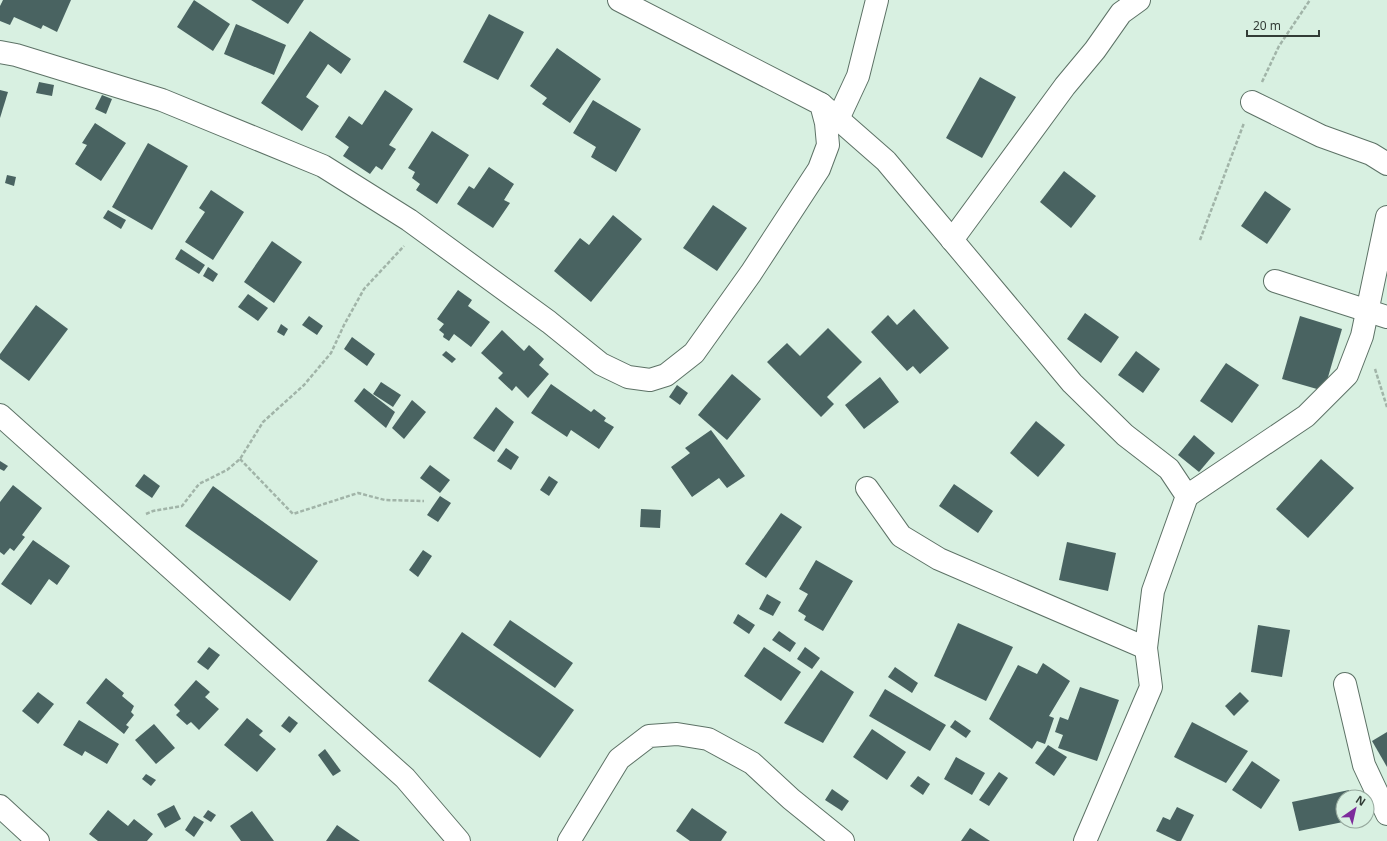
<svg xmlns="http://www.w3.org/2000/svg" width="1387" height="841" font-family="'Noto Sans',sans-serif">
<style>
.building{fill:#496361}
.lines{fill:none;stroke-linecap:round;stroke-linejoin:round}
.minor-casing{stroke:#5d7266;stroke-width:24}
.path{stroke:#a1b4a8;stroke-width:2.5;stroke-dasharray:4 2;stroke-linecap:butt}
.minor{stroke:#fff;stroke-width:22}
</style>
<rect width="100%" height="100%" fill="#d8f0e1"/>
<g class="building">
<path d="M3,0H71L57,32L43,25L41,29L14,17L10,25L0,21V6Z"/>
<path d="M194,0L230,24L213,51L177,27Z"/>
<path d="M251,0H304L288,24Z"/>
<path d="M489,14L524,32L498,80L463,62Z"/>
<path d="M236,24L286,45L274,75L224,54Z"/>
<path d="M310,31L351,59L341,74L328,64L306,97L319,106L302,131L261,103Z"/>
<path d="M557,48L601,79L570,123L542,104L547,98L530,86Z"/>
<path d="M980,77L1016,97L982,158L946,138Z"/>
<path d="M39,82L54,85L52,96L36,93Z"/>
<path d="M0,90L8,92L0,118Z"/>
<path d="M385,90L413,109L389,145L396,149L382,170L376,166L370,174L343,156L349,147L335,137L349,116L362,125Z"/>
<path d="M102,95L112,99L106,114L95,109Z"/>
<path d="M593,100L641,129L616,172L591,157L596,147L573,133Z"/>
<path d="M95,123L126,143L101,181L75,164L87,145L82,143Z"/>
<path d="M432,131L469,155L437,204L416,190L420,184L412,178L415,172L408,168Z"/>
<path d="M148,143L188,166L152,230L112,207Z"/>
<path d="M489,167L514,184L504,200L510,203L493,228L457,204L469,186L474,189Z"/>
<path d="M1064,171L1096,196L1071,228L1040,202Z"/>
<path d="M7,175L16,177L14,186L5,183Z"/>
<path d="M211,190L244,212L213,260L185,242L205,212L199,208Z"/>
<path d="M1265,191L1291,209L1267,244L1241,226Z"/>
<path d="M713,205L747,228L717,271L683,248Z"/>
<path d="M108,210L126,220L121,229L103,218Z"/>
<path d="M613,215L642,239L591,302L554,271L580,238L589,245Z"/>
<path d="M272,241L302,262L274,303L244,282Z"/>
<path d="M181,249L205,265L199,274L175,259Z"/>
<path d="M208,267L218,274L213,282L203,276Z"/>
<path d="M458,290L472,300L468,306L490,322L471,347L454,334L449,341L443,337L444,334L439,330L444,324L437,319Z"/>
<path d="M248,294L268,308L258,321L238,307Z"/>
<path d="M36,305L68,329L29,381L0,359V354Z"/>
<path d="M914,309L949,348L920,374L913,366L907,371L871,332L888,315L897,325Z"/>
<path d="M1085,313L1119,337L1101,363L1067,339Z"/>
<path d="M309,316L323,326L317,335L302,325Z"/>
<path d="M1300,316L1342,329L1324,391L1282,379Z"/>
<path d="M281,324L288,329L284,336L277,332Z"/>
<path d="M828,328L862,362L827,397L834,404L821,417L767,362L787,343L800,356Z"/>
<path d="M502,330L524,351L529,345L544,359L539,365L549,374L528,398L516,386L512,391L498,378L503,373L481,353Z"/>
<path d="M352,337L375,354L367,366L344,349Z"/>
<path d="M446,351L456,359L452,363L442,355Z"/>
<path d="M1136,351L1160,369L1143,393L1118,375Z"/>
<path d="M1226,363L1259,385L1232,423L1200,401Z"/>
<path d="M732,374L761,399L727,440L698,415Z"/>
<path d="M880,377L899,402L864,429L845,405Z"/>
<path d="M381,382L401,395L393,407L373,394Z"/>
<path d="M551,384L591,412L594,409L606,418L604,421L614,427L599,449L571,430L567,437L531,413Z"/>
<path d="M677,385L688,393L680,405L669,397Z"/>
<path d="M364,388L395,412L386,428L354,401Z"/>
<path d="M412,400L426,412L404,439L392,428Z"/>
<path d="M496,407L514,422L494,452L473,438Z"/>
<path d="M1036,421L1065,445L1038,477L1010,453Z"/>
<path d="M711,430L745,476L727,488L719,478L692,497L671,467L690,453L685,448Z"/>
<path d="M1194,435L1215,453L1199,472L1178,455Z"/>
<path d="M506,448L519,457L511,470L497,461Z"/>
<path d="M1321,459L1354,488L1308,538L1276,509Z"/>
<path d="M0,461L8,466L4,471L0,469Z"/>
<path d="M430,465L450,480L440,493L420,478Z"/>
<path d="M144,474L160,486L152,498L135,486Z"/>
<path d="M549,476L558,482L549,496L540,490Z"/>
<path d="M954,484L993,511L978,533L939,506Z"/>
<path d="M13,485L42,508L22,535L25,537L14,551L10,548L4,555L0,552V502Z"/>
<path d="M213,486L318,561L290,601L185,526Z"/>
<path d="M440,496L451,503L438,522L427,515Z"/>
<path d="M641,509L661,510L660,528L640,527Z"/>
<path d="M781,513L802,527L766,578L745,564Z"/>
<path d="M33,540L70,566L57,585L49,579L31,605L1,584Z"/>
<path d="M1067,542L1116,553L1108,591L1059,580Z"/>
<path d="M423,550L432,556L418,577L409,570Z"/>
<path d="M816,560L853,581L823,631L804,620L806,616L798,611L808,594L799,589Z"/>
<path d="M767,594L781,602L773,616L759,609Z"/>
<path d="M738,614L755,625L749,634L733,623Z"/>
<path d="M510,620L573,663L555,688L493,645Z"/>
<path d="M958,623L1013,647L986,701L934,676Z"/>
<path d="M1258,625L1290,630L1282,677L1251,672Z"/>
<path d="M779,631L796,643L790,652L772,640Z"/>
<path d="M462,632L574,710L540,758L428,681Z"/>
<path d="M209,647L220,655L208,670L197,662Z"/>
<path d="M764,647L801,672L781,701L744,676Z"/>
<path d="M805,647L820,658L812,669L797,659Z"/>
<path d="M1043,663L1070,681L1049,716L1054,718L1045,744L1037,741L1032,749L989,719L1018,665L1037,674Z"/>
<path d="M895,667L918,683L912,693L888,677Z"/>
<path d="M821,670L854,692L823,743L784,723Z"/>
<path d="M106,678L124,693L122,696L134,706L131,712L134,715L126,725L129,727L124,734L86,703Z"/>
<path d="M196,680L210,692L205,697L219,709L199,730L191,722L187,725L176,715L180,711L174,705Z"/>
<path d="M1080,687L1119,700L1097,761L1058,748L1063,735L1055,732L1060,717L1068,720Z"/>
<path d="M885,689L946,725L930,751L869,716Z"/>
<path d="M38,692L54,704L38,724L22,711Z"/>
<path d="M1240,692L1249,701L1234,716L1225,706Z"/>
<path d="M289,716L298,723L290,733L281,726Z"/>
<path d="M247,718L263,731L259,735L276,749L257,772L224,745Z"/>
<path d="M79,720L119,744L107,764L85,751L82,756L63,745Z"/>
<path d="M955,720L971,731L966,738L950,727Z"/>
<path d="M1192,722L1248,751L1226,783L1174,757Z"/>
<path d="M154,724L175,748L156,764L135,740Z"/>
<path d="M872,729L906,752L887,780L853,757Z"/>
<path d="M1387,732V767L1372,741Z"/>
<path d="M1048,745L1067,757L1054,776L1035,763Z"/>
<path d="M325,749L341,771L333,776L318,755Z"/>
<path d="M956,757L985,773L972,795L944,779Z"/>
<path d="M1252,761L1280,780L1261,809L1232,790Z"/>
<path d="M999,772L1008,778L989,806L979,800Z"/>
<path d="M146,774L156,780L151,786L142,779Z"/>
<path d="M918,776L930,784L923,795L910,786Z"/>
<path d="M832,789L849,801L842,811L825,800Z"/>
<path d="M1349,790L1350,797H1343V822L1299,831L1292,802Z"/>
<path d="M174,805L181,819L165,828L157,814Z"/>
<path d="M1177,807L1194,815L1181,841H1177L1156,831L1163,817L1170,820Z"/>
<path d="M692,808L727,832L721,841H690L676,831Z"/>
<path d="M108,810L128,826L134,819L153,834L147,841H98L89,834Z"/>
<path d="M208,810L216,815L211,822L203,817Z"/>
<path d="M252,811L274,841H241L230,826Z"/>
<path d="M194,816L204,822L194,837L185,830Z"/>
<path d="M337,825L360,841H326Z"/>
<path d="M970,828L990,841H961Z"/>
</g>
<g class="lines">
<defs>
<g id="minor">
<path d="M0,52L16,55L162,100L323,166L409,220L549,322L601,364L628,377L650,380L666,375L694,353L751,273L819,169L828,145L826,123L821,104L619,0"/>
<path d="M1252,102L1321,136L1371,154L1387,164"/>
<path d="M821,104L886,161L1072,383L1125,435L1169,469L1187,496L1153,591L1146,648L1151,687L1085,841"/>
<path d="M838,119L858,76L877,0"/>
<path d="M952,240L1065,86L1095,50L1121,13L1139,0"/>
<path d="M1275,281L1387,317"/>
<path d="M0,415L405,778L459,841"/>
<path d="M867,488L901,536L939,559L1146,648"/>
<path d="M1187,496L1306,416L1347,375L1362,336L1387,217"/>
<path d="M1345,684L1364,765L1387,814"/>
<path d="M0,806L38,841"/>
<path d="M569,841L619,759L649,736L677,734L708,739L752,763L791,799L843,841"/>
</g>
</defs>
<use href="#minor" class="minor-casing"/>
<g class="path">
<path d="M1262,82L1279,46L1310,0"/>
<path d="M1200,240L1244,123"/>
<path d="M1375,369L1387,407"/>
<path d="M240,459L293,514L358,493L385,500L424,501"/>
<path d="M146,514L153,511L182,506L199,484L227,470L240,459L263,422L304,385L331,353L344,325L364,289L404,246"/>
</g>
<use href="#minor" class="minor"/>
</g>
<g transform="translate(1355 809) rotate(34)"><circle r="19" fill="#d8f0e1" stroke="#96a89d"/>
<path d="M0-3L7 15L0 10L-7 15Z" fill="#7d2b9b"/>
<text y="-6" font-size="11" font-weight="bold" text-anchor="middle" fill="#323c36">N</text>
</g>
<path d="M1247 30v6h72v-6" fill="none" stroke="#323c36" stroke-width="2"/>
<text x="1253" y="30" font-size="12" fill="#323c36" stroke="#d8f0e1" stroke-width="3" paint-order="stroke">20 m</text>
</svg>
